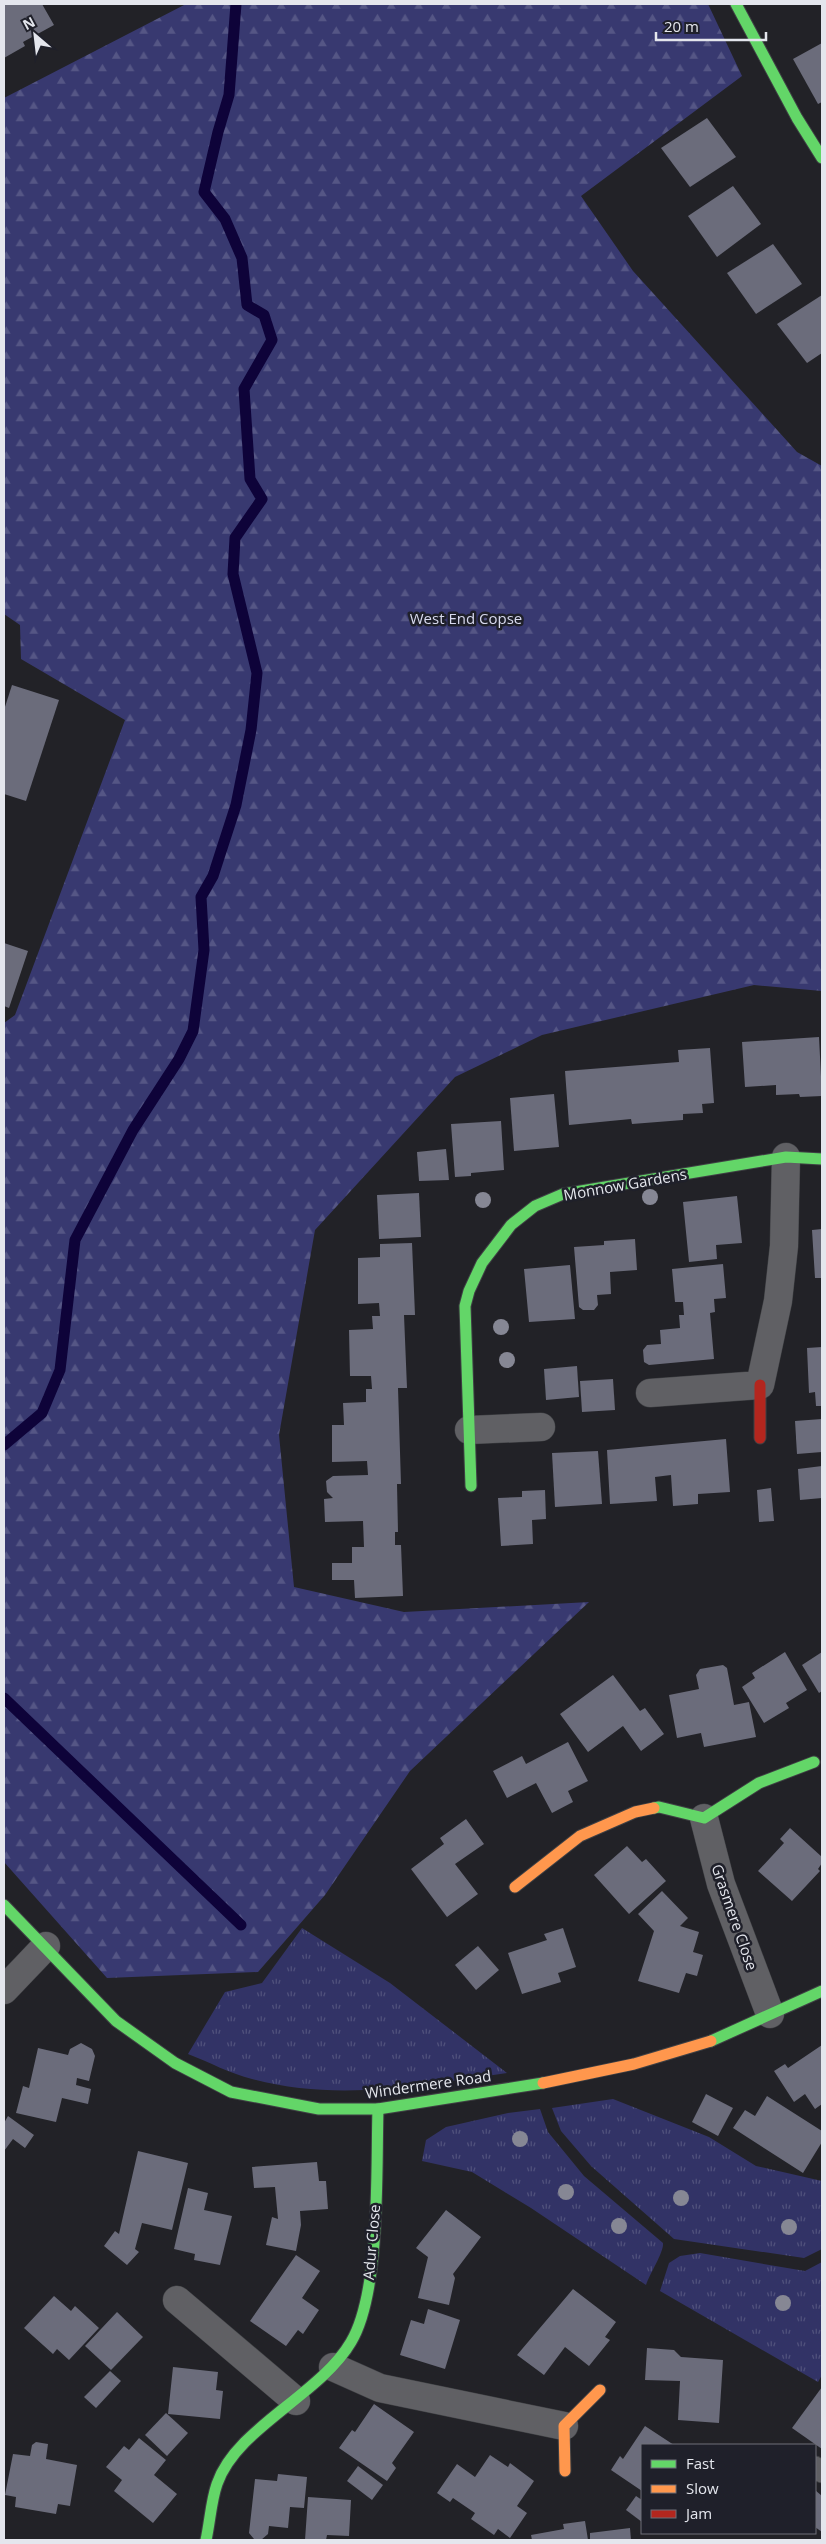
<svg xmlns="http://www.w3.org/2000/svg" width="826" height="2544" font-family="'Open Sans',sans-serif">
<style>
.grass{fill:url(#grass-tufts)}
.forest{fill:url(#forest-firs)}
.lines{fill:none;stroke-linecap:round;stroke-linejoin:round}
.stream{stroke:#0e0339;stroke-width:11}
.building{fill:#6b6c7b}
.lane-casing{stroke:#3f4044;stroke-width:23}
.street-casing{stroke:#3f4044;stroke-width:29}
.fast-casing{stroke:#3f4044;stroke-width:13}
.slow-casing{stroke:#3f4044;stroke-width:13}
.jam-casing{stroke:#3f4044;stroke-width:13}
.lane{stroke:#606064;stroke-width:21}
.street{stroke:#606064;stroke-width:28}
.fast{stroke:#63d668;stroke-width:11}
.slow{stroke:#ff974d;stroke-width:11}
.jam{stroke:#b3261e;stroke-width:11}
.tree{fill:#868794}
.labels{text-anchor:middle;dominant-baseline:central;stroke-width:5;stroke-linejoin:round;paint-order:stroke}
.park-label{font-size:15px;fill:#d8daee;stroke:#1f202a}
.street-label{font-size:15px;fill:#e4e6ed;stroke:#1f202a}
</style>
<defs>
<pattern id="grass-tufts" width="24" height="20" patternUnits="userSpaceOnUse" patternTransform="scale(1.25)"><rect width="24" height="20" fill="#323366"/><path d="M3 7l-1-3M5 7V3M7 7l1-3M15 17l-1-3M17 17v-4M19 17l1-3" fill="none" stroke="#50517c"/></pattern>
<pattern id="forest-firs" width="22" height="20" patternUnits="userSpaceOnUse" patternTransform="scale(1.25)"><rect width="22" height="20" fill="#383970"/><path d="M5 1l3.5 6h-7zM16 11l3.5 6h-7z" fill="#555685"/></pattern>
</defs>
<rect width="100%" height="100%" fill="#222227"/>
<g class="grass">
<path d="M302,1928L390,1983L507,2073C422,2085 338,2102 252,2079C231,2074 209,2062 188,2054L225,1992L262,1983Z"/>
<path d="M613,2099L709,2137L756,2166L822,2181V2249L804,2258L674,2239L591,2166L561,2131L552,2108Z"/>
<path d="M540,2109L548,2132L584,2176L663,2243C664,2252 650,2273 646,2285L531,2208L472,2172L422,2161L426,2140L446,2127L508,2113Z"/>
<path d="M700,2253L805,2271L822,2262V2375L818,2382L660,2291L669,2263L680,2256Z"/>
</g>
<path class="forest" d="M186,4H708L742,76L581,196L633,271L797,452L822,466V991L754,985L542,1035L455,1077L315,1230L279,1435L294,1587L404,1612L589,1602L410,1771L325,1895L258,1972L107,1978L4,1862V1023L15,1015L125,720L21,659L20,625L4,614V98Z"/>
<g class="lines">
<g class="stream">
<path d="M4,1445L42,1413L60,1370L75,1240L133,1130L179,1059L193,1031L204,950L201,897L213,876L236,805L251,730L257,673L233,574L235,538L262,499L250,479L244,389L272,340L264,315L247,305L242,258L225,219L204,192L218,132L229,95L236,4"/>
<path d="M4,1698L241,1925"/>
</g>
</g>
<g class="building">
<path d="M4,4H42L54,25L23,42L25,46L4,58Z"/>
<path d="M822,43V102L818,104L793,59Z"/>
<path d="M707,118L736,157L690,187L661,148Z"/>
<path d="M733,186L761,224L717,257L688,216Z"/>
<path d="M773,244L802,284L756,314L727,273Z"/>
<path d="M822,295V353L807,363L777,324Z"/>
<path d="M12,685L59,700L26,801L4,794V710Z"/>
<path d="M4,943L28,951L9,1008L4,1006Z"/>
<path d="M819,1037L822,1096L800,1097L799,1094L776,1095V1085L745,1087L742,1042Z"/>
<path d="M710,1048L714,1103L702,1104L703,1113L683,1114V1120L632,1124L631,1119L569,1125L565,1071L679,1062L678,1050Z"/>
<path d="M554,1094L559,1147L514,1151L510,1098Z"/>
<path d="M501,1121L504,1170L471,1173V1176L455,1177L451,1124Z"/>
<path d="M446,1149L449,1180L419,1181L417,1152Z"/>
<path d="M419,1193L421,1237L379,1239L377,1195Z"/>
<path d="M737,1196L742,1243L716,1245L717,1259L689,1262L683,1202Z"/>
<path d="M822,1229V1278H815L812,1230Z"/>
<path d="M635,1239L637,1270L610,1272L611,1294L597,1295L598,1305L594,1310H583L579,1307L574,1247L604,1245V1241Z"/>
<path d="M412,1243L415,1315H404L407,1388H398L401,1484H397L398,1532H395V1545H401L403,1596L355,1598L354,1580H332V1563H352V1547H364L363,1521L325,1522L324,1499L333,1498L327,1492L326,1481L333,1476L368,1475L367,1461L332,1462V1425H344L343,1403L366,1402V1389H372L371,1376H350L349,1330L373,1329L372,1316H380L379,1303L358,1304V1258L380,1257V1244Z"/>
<path d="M723,1264L726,1298L714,1299L715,1312L710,1313L714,1359L649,1365L644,1362L643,1350L647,1345L661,1344L660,1330L680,1328L679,1315H684L683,1302H675L672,1269Z"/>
<path d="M570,1265L575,1319L529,1322L524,1269Z"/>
<path d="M822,1347V1406H816L815,1392L809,1393L807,1348Z"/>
<path d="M577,1366L579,1397L546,1400L544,1369Z"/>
<path d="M613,1379L615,1410L582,1412L580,1381Z"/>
<path d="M822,1419V1452L797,1454L795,1421Z"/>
<path d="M726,1439L730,1492L698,1494V1504L673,1506L671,1475L655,1477L657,1501L610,1504L607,1450Z"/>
<path d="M598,1451L602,1504L555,1507L552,1453Z"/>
<path d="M822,1466V1498L800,1500L798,1469Z"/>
<path d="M771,1488L774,1521L759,1522L757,1490Z"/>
<path d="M545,1490L546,1519L532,1520L533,1544L501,1546L498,1498L522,1497V1491Z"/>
<path d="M785,1652L807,1690L786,1703L789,1708L764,1723L742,1687L755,1678L752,1673Z"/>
<path d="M822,1652V1691L819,1693L802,1665Z"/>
<path d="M723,1665L727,1668L734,1705L749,1702L756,1737L704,1747L701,1733L677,1738L669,1695L699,1689L696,1675L700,1669Z"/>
<path d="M613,1675L640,1711L645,1708L664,1734L641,1751L623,1726L588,1752L560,1714Z"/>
<path d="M568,1742L588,1781L568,1791L573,1802L552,1813L536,1783L507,1798L493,1771L522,1756L526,1764Z"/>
<path d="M466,1819L484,1844L455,1864L478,1894L447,1917L411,1869L444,1844L440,1838Z"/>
<path d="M790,1828L822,1857V1863L818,1869L820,1871L792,1901L758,1871L784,1843L780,1839Z"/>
<path d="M627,1846L642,1862L646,1859L666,1881L629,1914L594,1875Z"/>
<path d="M662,1891L688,1918L680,1926L699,1932L693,1952L703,1955L697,1976L686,1973L679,1993L638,1981L654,1931L638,1914Z"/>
<path d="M563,1928L576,1967L558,1973L561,1982L522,1994L508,1953L547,1940L544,1934Z"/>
<path d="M478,1946L499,1970L476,1990L455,1965Z"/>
<path d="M81,2043L92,2049L95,2056L89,2081L77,2078L76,2085L91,2089L88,2104L62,2098L56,2122L16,2113L23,2086L29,2088L38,2048L68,2055L70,2049Z"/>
<path d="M822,2045V2104L815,2109L805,2094L794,2102L774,2071L785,2064L788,2068Z"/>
<path d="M706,2094L733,2108L718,2136L692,2122Z"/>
<path d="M767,2096L822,2131V2142L803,2173L733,2128L745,2110L755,2116Z"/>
<path d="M8,2116L34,2135L25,2148L13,2139L4,2151V2123Z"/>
<path d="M138,2151L188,2163L172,2230L142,2223L135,2249L139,2252L127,2265L104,2246L115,2231L119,2234Z"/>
<path d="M317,2162L319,2181H326L328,2209L300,2211L301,2225L296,2251L266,2245L272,2217L278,2219L275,2187L254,2188L252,2167Z"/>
<path d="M188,2188L208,2193L204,2210L232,2216L220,2265L194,2260L195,2254L174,2249Z"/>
<path d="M446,2210L481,2237L453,2274L455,2278L449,2305L418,2298L428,2257L416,2248Z"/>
<path d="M296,2255L320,2271L302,2298L319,2310L303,2334L298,2330L286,2346L250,2321Z"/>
<path d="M573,2289L616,2322L605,2337L610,2340L589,2366L565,2347L544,2375L517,2355Z"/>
<path d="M54,2296L71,2311L75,2306L99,2328L69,2360L57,2349L53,2354L24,2328Z"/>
<path d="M428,2309L460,2320L445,2369L400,2355L411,2320L424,2324Z"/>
<path d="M117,2312L143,2337L111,2370L85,2346Z"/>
<path d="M647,2348L674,2350L681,2357L723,2360L719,2423L678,2420L680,2381L645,2380Z"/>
<path d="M173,2367L218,2372L216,2390L223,2391L220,2419L168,2414Z"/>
<path d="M110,2371L121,2381L96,2408L84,2397Z"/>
<path d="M822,2387V2449L792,2428Z"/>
<path d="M374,2404L414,2432L392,2463L396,2468L387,2481L339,2448L352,2430L355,2432Z"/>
<path d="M166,2413L188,2433L167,2456L145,2435Z"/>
<path d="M645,2426L674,2445H642V2491L611,2470L620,2456L623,2459Z"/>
<path d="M139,2438L166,2460L154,2475L177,2494L153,2523L114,2491L122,2480L106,2467L124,2446L129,2450Z"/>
<path d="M36,2442L48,2444L46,2459L77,2465L70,2506L58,2504L56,2514L15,2507L16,2497L5,2495L13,2454L30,2456L32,2445Z"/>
<path d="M490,2455L508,2467L510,2463L534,2481L517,2506L527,2513L510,2538L498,2529L494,2535L471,2519L475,2513L453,2498L450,2502L437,2493L457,2464L475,2477Z"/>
<path d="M358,2466L383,2485L372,2500L347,2481Z"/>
<path d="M278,2474L307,2477L304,2508L290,2507L288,2528L269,2526L268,2534L261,2540L254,2539L249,2533L255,2479L277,2481Z"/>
<path d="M815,2490L822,2496V2532L815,2527Z"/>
<path d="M636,2496L642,2500V2522L626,2510Z"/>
<path d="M308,2497L351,2500L349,2536L327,2535L326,2540H305Z"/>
<path d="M585,2521L588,2540H532L531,2535L564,2529L563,2524Z"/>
<path d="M630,2528L631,2540H590V2533Z"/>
</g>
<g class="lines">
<defs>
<path id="lane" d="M815,2467L822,2472"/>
<g id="street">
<path d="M650,1393L760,1385L778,1301L784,1246L786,1157"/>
<path d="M469,1430L541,1427"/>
<path d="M704,1818L721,1884L770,2014"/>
<path d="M4,1990L46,1946"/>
<path d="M177,2300L296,2401"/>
<path d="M333,2367L380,2388L564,2426"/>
</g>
<g id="fast">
<path d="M736,4L797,118L822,158"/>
<path d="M471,1486L465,1306L469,1291L482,1263L511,1225L535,1206L563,1194L786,1157L822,1159"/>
<path d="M654,1808L659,1807L704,1818L759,1783L814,1762"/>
<path d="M4,1905L116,2021L175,2063L231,2092L319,2109H378L543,2083"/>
<path d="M711,2041L822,1991"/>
<path d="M206,2540C210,2522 211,2501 217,2484C236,2428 320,2395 351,2342C381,2292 376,2169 378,2109"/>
</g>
<g id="slow">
<path d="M515,1887L580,1836L635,1812L654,1808"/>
<path d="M543,2083L634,2064L711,2041"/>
<path d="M565,2471L564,2426L600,2390"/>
</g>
<path id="jam" d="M760,1385V1438"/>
</defs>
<use href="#lane" class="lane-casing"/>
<use href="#street" class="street-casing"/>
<use href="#fast" class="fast-casing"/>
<use href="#slow" class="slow-casing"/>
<use href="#jam" class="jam-casing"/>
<use href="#lane" class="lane"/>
<use href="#street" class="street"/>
<use href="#fast" class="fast"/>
<use href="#slow" class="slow"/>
<use href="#jam" class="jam"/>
</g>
<g class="tree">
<circle cx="650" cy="1197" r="8"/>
<circle cx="483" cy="1200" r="8"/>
<circle cx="501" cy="1327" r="8"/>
<circle cx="507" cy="1360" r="8"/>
<circle cx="520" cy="2139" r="8"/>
<circle cx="566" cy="2192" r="8"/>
<circle cx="681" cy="2198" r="8"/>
<circle cx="619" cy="2226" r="8"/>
<circle cx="789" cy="2227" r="8"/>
<circle cx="783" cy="2303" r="8"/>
</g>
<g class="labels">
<g class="park-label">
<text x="466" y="618">West End Copse</text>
</g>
<g class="street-label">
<text transform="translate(625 1184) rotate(-10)">Monnow Gardens</text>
<text transform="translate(735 1917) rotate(71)">Grasmere Close</text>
<text transform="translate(428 2084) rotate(-8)">Windermere Road</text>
<text transform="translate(371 2242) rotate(-85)">Adur Close</text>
</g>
</g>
<rect width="826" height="2544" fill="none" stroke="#e4e6ed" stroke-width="10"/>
<rect x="641" y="2444" width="175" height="90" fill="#1f202a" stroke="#6e6f78"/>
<rect x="651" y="2460" width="25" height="8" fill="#63d668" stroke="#6e6f78"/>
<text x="686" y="2469" font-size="15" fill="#e4e6ed">Fast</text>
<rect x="651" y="2485" width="25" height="8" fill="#ff974d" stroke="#6e6f78"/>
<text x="686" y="2494" font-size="15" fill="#e4e6ed">Slow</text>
<rect x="651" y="2510" width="25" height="8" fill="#b3261e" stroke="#6e6f78"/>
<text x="686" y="2519" font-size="15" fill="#e4e6ed">Jam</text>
<g transform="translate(35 35) rotate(332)" stroke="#1f202a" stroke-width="4" paint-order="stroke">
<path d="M0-4L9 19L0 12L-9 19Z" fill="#e4e6ed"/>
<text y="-8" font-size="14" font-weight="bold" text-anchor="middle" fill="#e4e6ed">N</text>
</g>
<path d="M656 32v8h110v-8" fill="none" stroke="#e4e6ed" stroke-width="2.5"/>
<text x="664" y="32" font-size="15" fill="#e4e6ed" stroke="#1f202a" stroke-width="4" paint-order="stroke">20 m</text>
</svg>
